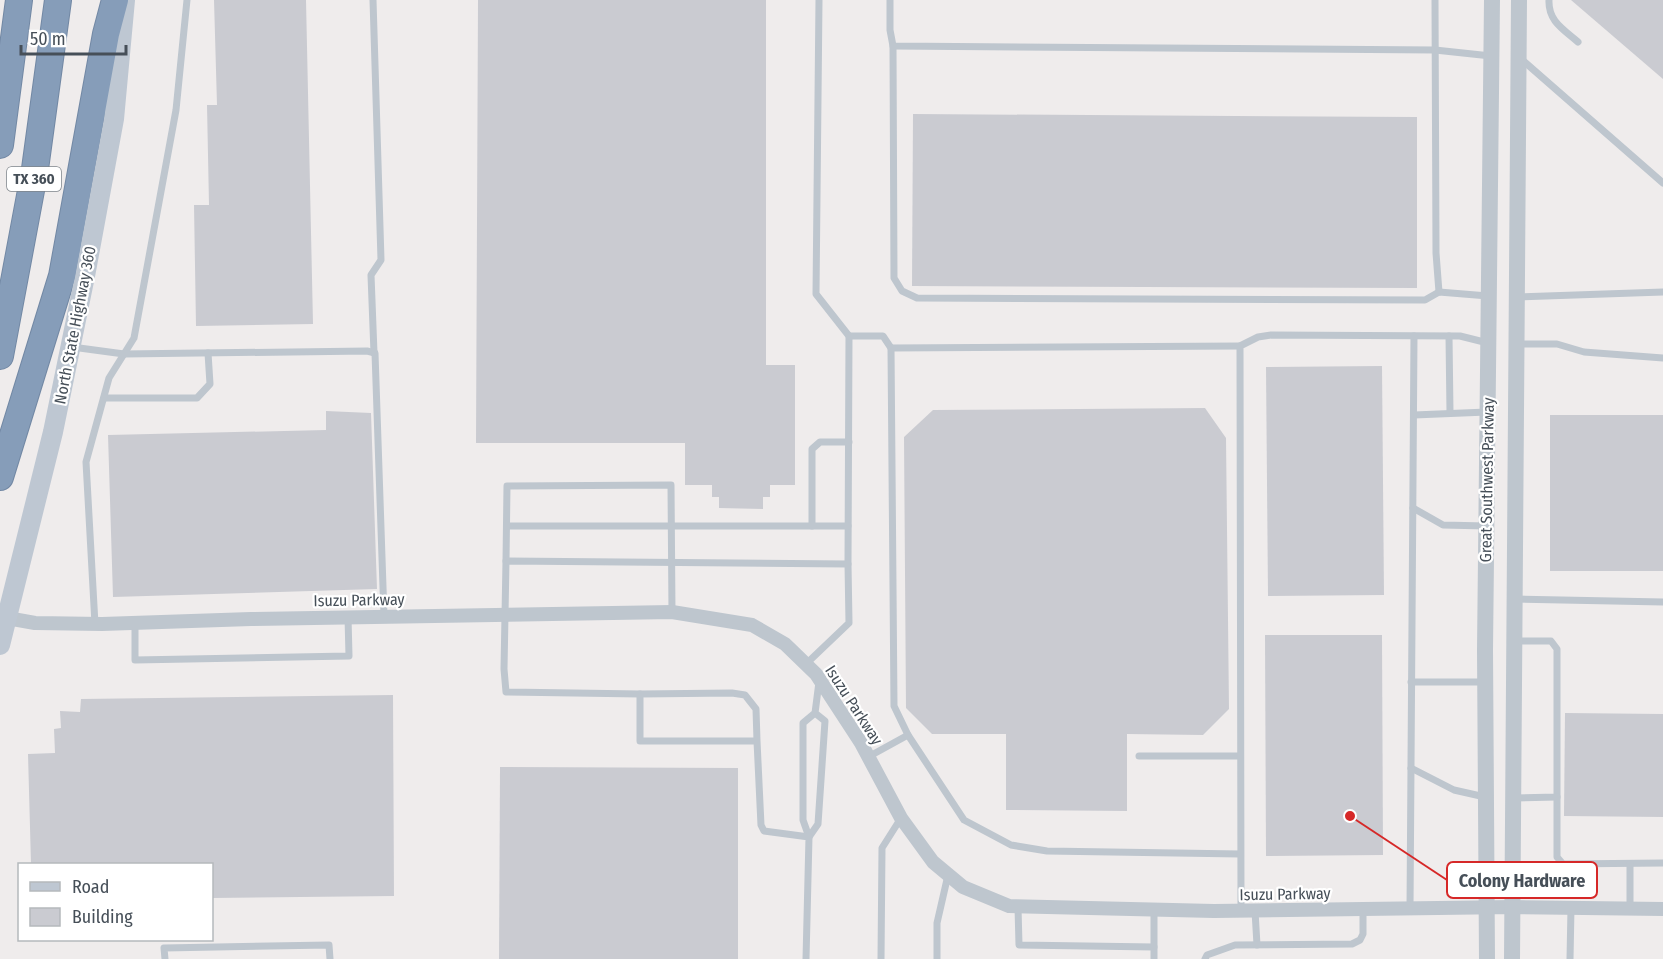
<svg xmlns="http://www.w3.org/2000/svg" width="1663" height="959" font-family="'Fira Sans Condensed',sans-serif">
<style>
.building{fill:#cacbd1}
.lines{fill:none;stroke-linecap:round;stroke-linejoin:round}
.motorway-casing{stroke:#7288a4;stroke-width:28}
.service{stroke:#bec6ce;stroke-width:7}
.minor{stroke:#bec6ce;stroke-width:14}
.tertiary{stroke:#bec6ce;stroke-width:16}
.secondary{stroke:#bec7d2;stroke-width:20}
.motorway{stroke:#869db9;stroke-width:26}
.labels{text-anchor:middle;dominant-baseline:central;stroke-width:4.5;stroke-linejoin:round;paint-order:stroke}
.shield{fill:#fff;stroke:#7e848a;stroke-width:1.5}
.shield-label{font-size:15px;font-weight:bold;fill:#464f58}
.street-label{font-size:16px;fill:#464f58;stroke:#fff}
.leader{fill:none;stroke:#d62828;stroke-width:2}
.callout-dot{fill:#d62828;stroke:#fff;stroke-width:2}
.callout{fill:#fff;stroke:#d62828;stroke-width:2}
.callout-label{font-size:18px;text-anchor:middle;font-weight:bold;fill:#464f58}
</style>
<rect width="100%" height="100%" fill="#efecec"/>
<g class="building">
<path d="M214,0H306L313,324L196,326L194,205H209L207,105H217Z"/>
<path d="M478,0H766V365H795V485H770V497H763V509L719,508V497H712V485H685V443H476Z"/>
<path d="M1571,0H1663V79Z"/>
<path d="M913,114L1417,117V288L912,286Z"/>
<path d="M1382,366L1384,595L1268,596L1266,367Z"/>
<path d="M1205,408L1226,438L1229,709L1203,735L1127,734V811L1006,810V734H932L906,708L904,437L933,410Z"/>
<path d="M326,411L371,413L377,589L113,597L108,435L326,430Z"/>
<rect x="1550" y="415" width="113" height="156"/>
<path d="M1265,635H1382L1383,855L1266,856Z"/>
<path d="M393,695L394,896L212,898V864H31L28,754L55,753L54,729L61,728L60,711L80,712L81,699Z"/>
<path d="M1565,713L1663,714V817L1564,816Z"/>
<path d="M500,767L738,768V959H499Z"/>
</g>
<g class="lines">
<defs>
<g id="motorway">
<path d="M0,145L19,0"/>
<path d="M0,356L35,169L58,0"/>
<path d="M0,477L62,276L106,34L115,0"/>
</g>
</defs>
<use href="#motorway" class="motorway-casing"/>
<g class="service">
<path d="M373,0L381,260L371,275L374,353"/>
<path d="M819,0L816,294L849,336L848,564"/>
<path d="M890,0V30L893,46L1435,50L1491,56"/>
<path d="M1435,0L1436,253L1439,292"/>
<path d="M1549,0C1548,21 1563,29 1578,42"/>
<path d="M893,46L894,278L902,291L917,298L1425,300L1439,292L1488,296"/>
<path d="M1520,58L1663,183"/>
<path d="M1519,297L1663,292"/>
<path d="M849,336H883L891,348"/>
<path d="M1449,336L1450,413"/>
<path d="M1518,344H1557L1584,352L1663,358"/>
<path d="M72,347L124,354L367,351L375,353L384,616"/>
<path d="M104,398H197L210,384L208,353"/>
<path d="M1414,415L1487,412"/>
<path d="M1413,508L1443,525L1486,526"/>
<path d="M507,526H848"/>
<path d="M812,526V449L820,442H849"/>
<path d="M506,561L507,486L671,485L672,612"/>
<path d="M1516,599L1663,602"/>
<path d="M135,623V660L349,656L348,617"/>
<path d="M95,624L86,462L109,378L134,338L176,110L187,0"/>
<path d="M1513,641H1551L1557,649V797L1515,798"/>
<path d="M1411,682H1486"/>
<path d="M640,694L506,692L504,669L506,561L848,564L849,623L806,664"/>
<path d="M815,713L825,721L818,824L809,837L803,820V723L815,713L819,682"/>
<path d="M908,735L894,706L891,348L1240,346"/>
<path d="M757,741L756,709L745,695L732,693L640,694V741H757L761,825L764,831L809,837L806,959"/>
<path d="M1139,756H1240"/>
<path d="M868,757L908,735L964,820L1011,845L1047,851L1240,854"/>
<path d="M1411,768L1454,790L1485,797"/>
<path d="M1557,797V857L1563,864L1663,863"/>
<path d="M1018,907L1019,945L1154,947"/>
<path d="M1410,909L1414,336"/>
<path d="M1630,909V864"/>
<path d="M1154,911V959"/>
<path d="M1241,911L1240,346L1258,337L1271,335L1460,336L1488,343"/>
<path d="M1255,911L1257,945"/>
<path d="M165,959L164,948L329,945L330,959"/>
<path d="M881,959L882,848L901,818"/>
<path d="M937,959V923L948,875"/>
<path d="M1205,959L1207,955L1235,945L1352,944L1360,940L1363,934V909"/>
<path d="M1570,959L1571,908"/>
</g>
<path class="minor" d="M7,618L35,623L102,624L251,619L672,612L752,625L785,644L816,674L861,743L901,818L933,862L963,887L1009,906L1214,911L1512,907L1663,909"/>
<g class="tertiary">
<path d="M1487,959L1485,650L1492,0"/>
<path d="M1512,959L1519,0"/>
</g>
<path class="secondary" d="M0,645L53,432L85,276L114,119L125,0"/>
<use href="#motorway" class="motorway"/>
</g>
<g class="labels">
<rect class="shield" x="7" y="167" width="54" height="24" rx="4.5"/>
<g class="shield-label">
<text x="34" y="179">TX 360</text>
</g>
<g class="street-label">
<text transform="translate(75 325) rotate(-79)">North State Highway 360</text>
<text transform="translate(1487 480) rotate(-89)">Great Southwest Parkway</text>
<text transform="translate(359 600) rotate(-1)">Isuzu Parkway</text>
<text transform="translate(854 705) rotate(57)">Isuzu Parkway</text>
<text transform="translate(1285 894) rotate(-1)">Isuzu Parkway</text>
</g>
</g>
<path class="leader" d="M1350 816L1447 880"/>
<circle class="callout-dot" cx="1350" cy="816" r="6"/>
<rect class="callout" x="1447" y="862" width="150" height="36" rx="6"/>
<g class="callout-label">
<text x="1522" y="887">Colony Hardware</text>
</g>
<rect x="18" y="863" width="195" height="78" fill="#ffffff" stroke="#b5b9bc" stroke-width="1.5"/>
<rect x="30" y="882" width="30" height="9" fill="#bec7d2" stroke="#b5b9bc" stroke-width="1.5"/>
<text x="72" y="893" font-size="18" fill="#464f58">Road</text>
<rect x="30" y="908" width="30" height="18" fill="#cacbd1" stroke="#b5b9bc" stroke-width="1.5"/>
<text x="72" y="923" font-size="18" fill="#464f58">Building</text>
<path d="M21 45v9h105v-9" fill="none" stroke="#464f58" stroke-width="3"/>
<text x="30" y="45" font-size="18" fill="#464f58" stroke="#ffffff" stroke-width="4.5" paint-order="stroke">50 m</text>
</svg>
